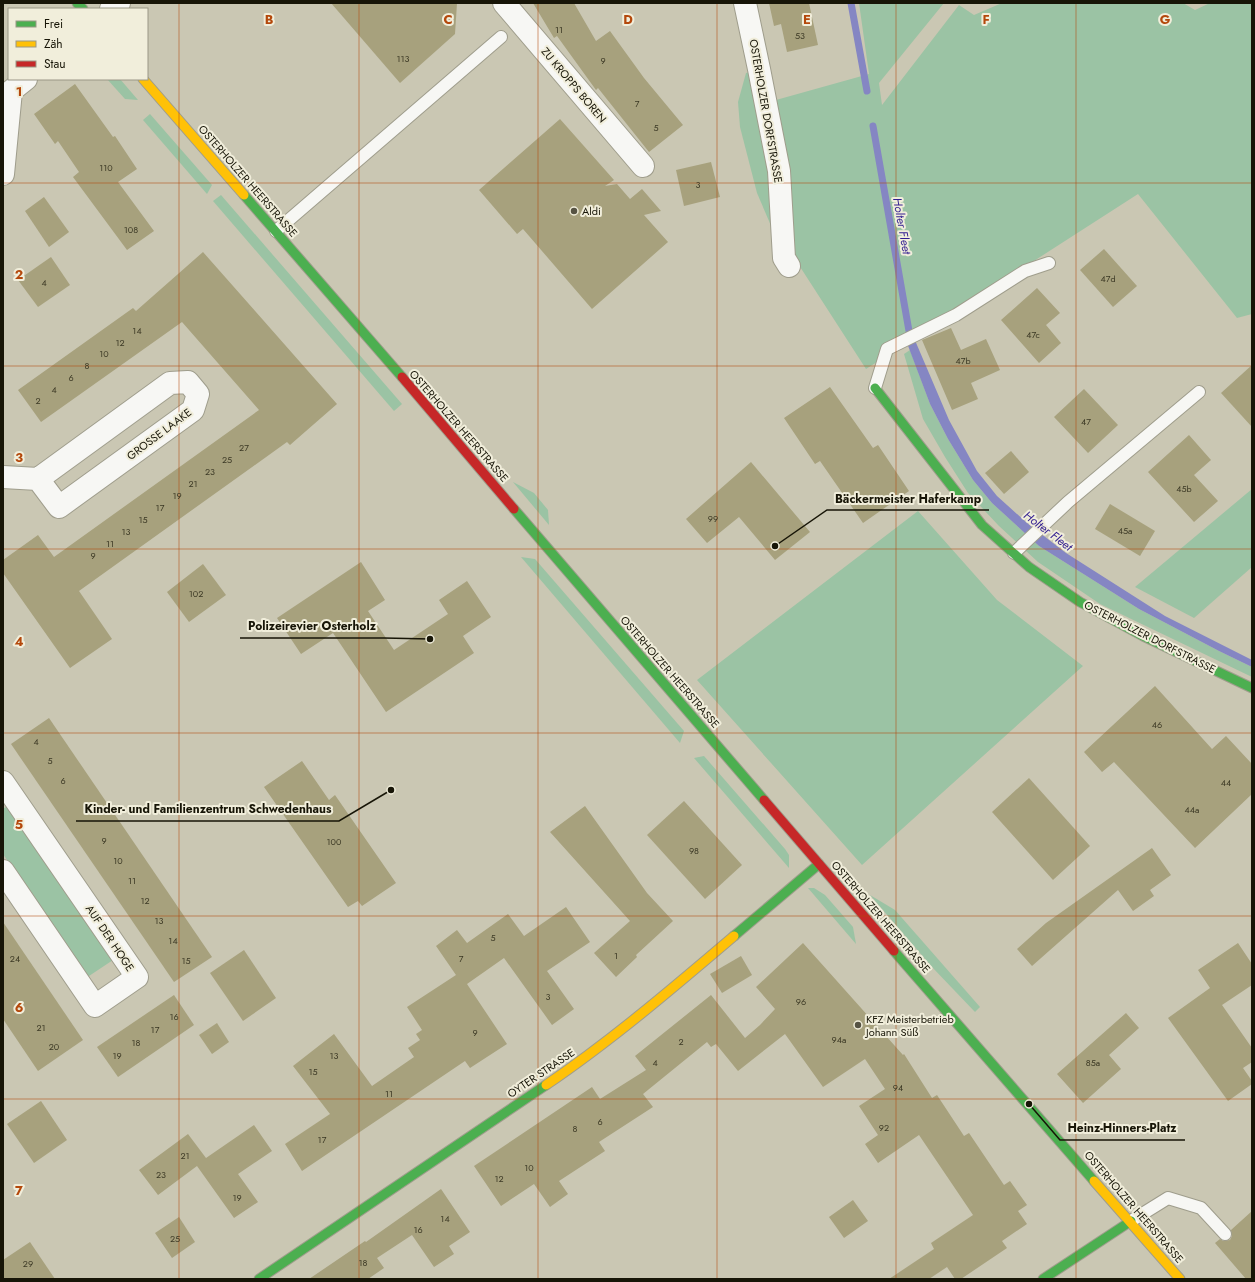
<svg xmlns="http://www.w3.org/2000/svg" width="1255" height="1282" font-family="Jost,sans-serif">
<style>
.green{fill:#9bc3a4}
.water{fill:#8586c3}
.lines{fill:none;stroke-linecap:round;stroke-linejoin:round}
.stream{stroke:#8586c3;stroke-width:7}
.building{fill:#a7a17d}
.lane-casing{stroke:#9f9d8c;stroke-width:14}
.street-casing{stroke:#9f9d8c;stroke-width:24}
.fast-casing{stroke:#9f9d8c;stroke-width:11}
.slow-casing{stroke:#9f9d8c;stroke-width:11}
.jam-casing{stroke:#9f9d8c;stroke-width:11}
.lane{stroke:#f7f7f4;stroke-width:12}
.street{stroke:#f7f7f4;stroke-width:22}
.fast{stroke:#4caf50;stroke-width:9}
.slow{stroke:#ffc107;stroke-width:9}
.jam{stroke:#c62828;stroke-width:9}
.grid{fill:none;stroke:#b4480b;stroke-width:1;stroke-opacity:0.55}
.poi-dot{fill:#565343;stroke:#f1eedb;stroke-width:1.5}
.labels{text-anchor:middle;dominant-baseline:central;stroke-width:4;stroke-linejoin:round;paint-order:stroke}
.number-label{font-size:9px;fill:#3b3824}
.street-label{font-size:11px;fill:#171507;stroke:#f1eedb}
.poi-label{font-size:11px;fill:#171507;stroke:#f1eedb;text-anchor:start}
.water-label{font-size:12px;font-style:italic;fill:#301c90;stroke:#f1eedb}
.grid-label{font-size:13px;text-anchor:middle;font-weight:bold;fill:#b4480b;stroke:#f1eedb;stroke-width:4;stroke-linejoin:round;paint-order:stroke}
.leader{fill:none;stroke:#171507;stroke-width:1.5}
.callout-dot{fill:#171507;stroke:#f1eedb;stroke-width:1.5}
.callout-label{font-size:12px;text-anchor:middle;font-weight:bold;fill:#171507;stroke:#f1eedb;stroke-width:4;stroke-linejoin:round;paint-order:stroke}
</style>
<rect width="100%" height="100%" fill="#cac7b3"/>
<g class="green">
<path d="M859,3H944L879,83L882,105L959,5L974,15L1002,3H1183L1195,10L1210,3H1252V314L1237,318L1138,194L866,369L795,259L776,100L869,74Z"/>
<path d="M750,72L779,231L775,235L757,193L740,127L738,102L746,73Z"/>
<path d="M107,79H120L138,100L125,99Z"/>
<path d="M150,114L212,185L207,194L143,120Z"/>
<path d="M221,195L402,404L394,411L213,201Z"/>
<path d="M910,350L930,404L948,439L973,480L992,503L1039,546L1139,609L1219,651L1252,667V677L1100,604L1038,562L999,526L968,493L945,457L923,419L904,354Z"/>
<path d="M513,482L534,493L548,510L549,525Z"/>
<path d="M1252,489V567L1194,618L1135,587Z"/>
<path d="M918,511L997,600L1083,666L862,865L697,680Z"/>
<path d="M521,557L535,559L684,731L680,743Z"/>
<path d="M704,756L785,849L789,855V868L694,758Z"/>
<path d="M9,805L113,960L86,978L3,854V809Z"/>
<path d="M808,888H814L825,895L853,927L856,944Z"/>
<path d="M870,895L895,910L980,1007L975,1012L932,967Z"/>
</g>
<path class="water" d="M914,338L949,420L977,471L997,496L1027,523L1066,553L1165,616L1252,660V667L1219,651L1139,609L1039,546L992,503L973,480L948,439L930,404L907,343Z"/>
<g class="lines">
<g class="stream">
<path d="M851,3L867,91"/>
<path d="M873,126L909,331"/>
</g>
</g>
<g class="building">
<path d="M331,3H457L455,34L400,83Z"/>
<path d="M533,3H574L596,41L610,31L644,78L683,125L649,152L598,88L596,90L557,36L554,38Z"/>
<path d="M769,3H809L818,45L787,52L781,24L774,26Z"/>
<path d="M75,84L113,137L115,136L137,169L118,182L154,231L127,250L73,177L79,172L58,141L55,144L34,114Z"/>
<path d="M560,119L614,180L605,186L617,184L630,199L642,189L661,211L644,215L668,242L592,309L523,229L517,234L479,190Z"/>
<path d="M711,162L720,197L684,206L676,170Z"/>
<path d="M44,197L69,232L49,247L25,211Z"/>
<path d="M1104,249L1137,286L1113,307L1080,270Z"/>
<path d="M203,252L337,404L290,445L287,442L79,591L112,639L70,668L3,573V560L38,535L54,557L259,410L182,322L41,422L18,390L133,308L136,311Z"/>
<path d="M51,257L70,285L38,307L18,280Z"/>
<path d="M1037,288L1060,313L1046,325L1061,343L1039,363L1001,320Z"/>
<path d="M951,328L961,350L986,339L1000,370L971,383L978,399L952,410L922,340Z"/>
<path d="M1252,365V427L1221,393Z"/>
<path d="M830,387L873,448L878,445L909,491L863,523L820,461L815,464L784,418Z"/>
<path d="M1084,389L1118,425L1088,453L1054,417Z"/>
<path d="M1189,435L1211,460L1194,475L1218,501L1194,522L1148,472Z"/>
<path d="M1011,451L1029,472L1004,494L985,473Z"/>
<path d="M751,462L810,532L775,560L739,517L707,543L686,519Z"/>
<path d="M1110,504L1155,531L1140,556L1095,529Z"/>
<path d="M361,562L385,600L368,611L394,650L448,614L439,600L467,581L491,617L463,636L474,653L386,712L333,633L301,654L277,618Z"/>
<path d="M203,564L226,595L189,622L167,592Z"/>
<path d="M1155,686L1212,749L1226,736L1252,764V794L1195,848L1114,762L1102,772L1084,752Z"/>
<path d="M49,718L212,957L174,982L11,744Z"/>
<path d="M302,761L329,800L335,795L396,883L362,906L358,901L348,907L264,787Z"/>
<path d="M1029,778L1090,846L1053,880L992,812Z"/>
<path d="M684,801L742,865L705,899L647,835Z"/>
<path d="M585,806L647,893L673,921L636,955L637,957L616,977L594,953L630,921L550,832Z"/>
<path d="M1152,848L1171,875L1150,890L1154,896L1133,911L1118,890L1032,966L1017,949L1046,923Z"/>
<path d="M566,907L590,942L547,971L574,1009L552,1025L504,958L467,984L507,1044L470,1068L465,1061L302,1171L285,1144L330,1114L293,1066L334,1034L372,1086L414,1057L408,1048L420,1040L416,1034L422,1030L407,1007L456,975L436,946L457,930L467,943L508,914L524,936Z"/>
<path d="M3,922L83,1040L38,1071L3,1019Z"/>
<path d="M803,943L903,1055L904,1054L932,1098L937,1095L964,1136L969,1133L1004,1185L1010,1181L1027,1205L1018,1211L1027,1224L1002,1241L1007,1248L961,1279H955L947,1267L929,1279H889L934,1249L931,1243L973,1215L919,1135L878,1163L865,1144L878,1135L859,1106L885,1089L865,1059L823,1087L785,1034L738,1071L716,1044L711,1047L707,1042L643,1094L653,1107L599,1142L605,1151L559,1181L568,1194L550,1207L534,1184L501,1206L474,1166L592,1087L600,1099L646,1070L635,1056L711,995L745,1038L760,1025L775,1009L756,987Z"/>
<path d="M1238,943L1252,964V985L1222,1005L1252,1048V1062L1243,1068L1252,1081V1084L1228,1101L1168,1018L1210,988L1198,970Z"/>
<path d="M244,950L276,998L243,1021L210,973Z"/>
<path d="M741,956L752,975L722,993L710,974Z"/>
<path d="M174,995L194,1025L118,1077L97,1047Z"/>
<path d="M1126,1013L1139,1028L1109,1055L1121,1069L1083,1103L1057,1074Z"/>
<path d="M217,1023L229,1042L212,1054L199,1035Z"/>
<path d="M41,1101L67,1140L34,1163L7,1124Z"/>
<path d="M254,1125L272,1151L238,1174L258,1202L234,1218L197,1166L158,1195L139,1170L188,1134L206,1158Z"/>
<path d="M441,1189L470,1232L449,1246L454,1254L434,1267L412,1235L377,1258L384,1268L368,1279H309L365,1241L366,1242Z"/>
<path d="M853,1200L868,1221L844,1238L829,1217Z"/>
<path d="M1252,1211V1279H1246L1215,1243L1220,1239L1223,1241L1230,1240L1232,1236L1231,1230Z"/>
<path d="M179,1217L195,1242L172,1258L155,1233Z"/>
<path d="M30,1242L55,1279H3V1260Z"/>
</g>
<g class="lines">
<defs>
<g id="lane">
<path d="M276,231L501,37"/>
<path d="M875,388L887,349L956,315L1025,271L1049,263"/>
<path d="M1014,553L1068,502L1199,392"/>
<path d="M1131,1221L1168,1198L1201,1208L1225,1234"/>
</g>
<g id="street">
<path d="M504,3L643,166"/>
<path d="M745,3L759,69L779,171L784,258L789,266"/>
<path d="M111,9L119,3"/>
<path d="M3,174L11,91L26,79"/>
<path d="M3,477L38,479L170,383L188,382L198,394L193,410L59,507L38,479"/>
<path d="M3,782L137,977L95,1006L3,871"/>
</g>
<g id="fast">
<path d="M77,3L83,9"/>
<path d="M244,195L402,377"/>
<path d="M875,388L982,525L1029,567L1080,602L1143,636L1252,688"/>
<path d="M514,509L764,800"/>
<path d="M734,936L819,864"/>
<path d="M894,951L1094,1181"/>
<path d="M259,1279L546,1085"/>
<path d="M1043,1279L1131,1221"/>
</g>
<g id="slow">
<path d="M143,79L244,195"/>
<path d="M546,1085C612,1040 673,988 734,936"/>
<path d="M1094,1181L1180,1279"/>
</g>
<g id="jam">
<path d="M402,377L514,509"/>
<path d="M764,800L894,951"/>
</g>
</defs>
<use href="#lane" class="lane-casing"/>
<use href="#street" class="street-casing"/>
<use href="#fast" class="fast-casing"/>
<use href="#slow" class="slow-casing"/>
<use href="#jam" class="jam-casing"/>
<use href="#lane" class="lane"/>
<use href="#street" class="street"/>
<use href="#fast" class="fast"/>
<use href="#slow" class="slow"/>
<use href="#jam" class="jam"/>
</g>
<path class="grid" d="M179,3V1279M359,3V1279M538,3V1279M717,3V1279M896,3V1279M1076,3V1279M3,183H1252M3,366H1252M3,549H1252M3,733H1252M3,916H1252M3,1099H1252"/>
<g class="poi-dot">
<circle cx="574" cy="211" r="4"/>
<circle cx="858" cy="1025" r="4"/>
</g>
<g class="labels">
<g class="number-label">
<text x="559" y="29">11</text>
<text x="800" y="35">53</text>
<text x="403" y="58">113</text>
<text x="603" y="60">9</text>
<text x="637" y="103">7</text>
<text x="656" y="127">5</text>
<text x="106" y="167">110</text>
<text x="698" y="184">3</text>
<text x="131" y="229">108</text>
<text x="1108" y="278">47d</text>
<text x="44" y="282">4</text>
<text x="137" y="330">14</text>
<text x="1033" y="334">47c</text>
<text x="120" y="342">12</text>
<text x="104" y="353">10</text>
<text x="963" y="360">47b</text>
<text x="87" y="365">8</text>
<text x="71" y="377">6</text>
<text x="54" y="389">4</text>
<text x="38" y="400">2</text>
<text x="1086" y="421">47</text>
<text x="244" y="447">27</text>
<text x="227" y="459">25</text>
<text x="210" y="471">23</text>
<text x="193" y="483">21</text>
<text x="1184" y="488">45b</text>
<text x="177" y="495">19</text>
<text x="160" y="507">17</text>
<text x="713" y="518">99</text>
<text x="143" y="519">15</text>
<text x="1125" y="530">45a</text>
<text x="126" y="531">13</text>
<text x="110" y="543">11</text>
<text x="93" y="555">9</text>
<text x="196" y="593">102</text>
<text x="1157" y="724">46</text>
<text x="36" y="741">4</text>
<text x="50" y="760">5</text>
<text x="63" y="780">6</text>
<text x="1226" y="782">44</text>
<text x="1192" y="809">44a</text>
<text x="104" y="840">9</text>
<text x="334" y="841">100</text>
<text x="694" y="850">98</text>
<text x="118" y="860">10</text>
<text x="132" y="880">11</text>
<text x="145" y="900">12</text>
<text x="159" y="920">13</text>
<text x="493" y="937">5</text>
<text x="173" y="940">14</text>
<text x="616" y="955">1</text>
<text x="15" y="958">24</text>
<text x="461" y="958">7</text>
<text x="186" y="960">15</text>
<text x="548" y="996">3</text>
<text x="801" y="1001">96</text>
<text x="174" y="1016">16</text>
<text x="41" y="1027">21</text>
<text x="155" y="1029">17</text>
<text x="475" y="1032">9</text>
<text x="839" y="1039">94a</text>
<text x="681" y="1041">2</text>
<text x="136" y="1042">18</text>
<text x="54" y="1046">20</text>
<text x="117" y="1055">19</text>
<text x="334" y="1055">13</text>
<text x="655" y="1062">4</text>
<text x="1093" y="1062">85a</text>
<text x="313" y="1071">15</text>
<text x="898" y="1087">94</text>
<text x="389" y="1093">11</text>
<text x="600" y="1121">6</text>
<text x="884" y="1127">92</text>
<text x="575" y="1128">8</text>
<text x="322" y="1139">17</text>
<text x="185" y="1155">21</text>
<text x="529" y="1167">10</text>
<text x="161" y="1174">23</text>
<text x="499" y="1178">12</text>
<text x="237" y="1197">19</text>
<text x="445" y="1218">14</text>
<text x="418" y="1229">16</text>
<text x="175" y="1238">25</text>
<text x="363" y="1262">18</text>
<text x="28" y="1263">29</text>
</g>
<g class="street-label">
<text transform="translate(574 85) rotate(50)">ZU KROPPS BOREN</text>
<text transform="translate(766 111) rotate(80)">OSTERHOLZER DORFSTRASSE</text>
<text transform="translate(248 181) rotate(49)">OSTERHOLZER HEERSTRASSE</text>
<text transform="translate(459 426) rotate(49)">OSTERHOLZER HEERSTRASSE</text>
<text transform="translate(159 434) rotate(-37)">GROSSE LAAKE</text>
<text transform="translate(1150 637) rotate(27)">OSTERHOLZER DORFSTRASSE</text>
<text transform="translate(670 672) rotate(49)">OSTERHOLZER HEERSTRASSE</text>
<text transform="translate(881 917) rotate(49)">OSTERHOLZER HEERSTRASSE</text>
<text transform="translate(110 938) rotate(56)">AUF DER HOGE</text>
<text transform="translate(541 1073) rotate(-34)">OYTER STRASSE</text>
<text transform="translate(1134 1207) rotate(49)">OSTERHOLZER HEERSTRASSE</text>
</g>
<g class="poi-label">
<text x="582" y="211">Aldi</text>
<text x="866" y="1019">KFZ Meisterbetrieb<tspan x="866" dy="13">Johann Süß</tspan></text>
</g>
<g class="water-label">
<text transform="translate(902 226) rotate(80)">Holter Fleet</text>
<text transform="translate(1048 531) rotate(37)">Holter Fleet</text>
</g>
</g>
<g class="grid-label">
<text x="269" y="24">B</text>
<text x="448" y="24">C</text>
<text x="628" y="24">D</text>
<text x="807" y="24">E</text>
<text x="986" y="24">F</text>
<text x="1165" y="24">G</text>
<text x="19" y="96">1</text>
<text x="19" y="279">2</text>
<text x="19" y="462">3</text>
<text x="19" y="646">4</text>
<text x="19" y="829">5</text>
<text x="19" y="1012">6</text>
<text x="19" y="1195">7</text>
</g>
<path class="leader" d="M775 546L827 510H989M430 639L384 638H240M391 790L339 821H76M1029 1104L1060 1140H1185"/>
<g class="callout-dot">
<circle cx="775" cy="546" r="4"/>
<circle cx="430" cy="639" r="4"/>
<circle cx="391" cy="790" r="4"/>
<circle cx="1029" cy="1104" r="4"/>
</g>
<g class="callout-label">
<text x="908" y="503">Bäckermeister Haferkamp</text>
<text x="312" y="630">Polizeirevier Osterholz</text>
<text x="208" y="813">Kinder- und Familienzentrum Schwedenhaus</text>
<text x="1122" y="1132">Heinz-Hinners-Platz</text>
</g>
<rect width="1255" height="1282" fill="none" stroke="#171507" stroke-width="8"/>
<rect x="8" y="8" width="140" height="72" fill="#f1eedb" stroke="#9a9786"/>
<rect x="16" y="21" width="20" height="6" fill="#4caf50" stroke="#9a9786"/>
<text x="44" y="28" font-size="12" fill="#171507">Frei</text>
<rect x="16" y="41" width="20" height="6" fill="#ffc107" stroke="#9a9786"/>
<text x="44" y="48" font-size="12" fill="#171507">Zäh</text>
<rect x="16" y="61" width="20" height="6" fill="#c62828" stroke="#9a9786"/>
<text x="44" y="68" font-size="12" fill="#171507">Stau</text>
</svg>
